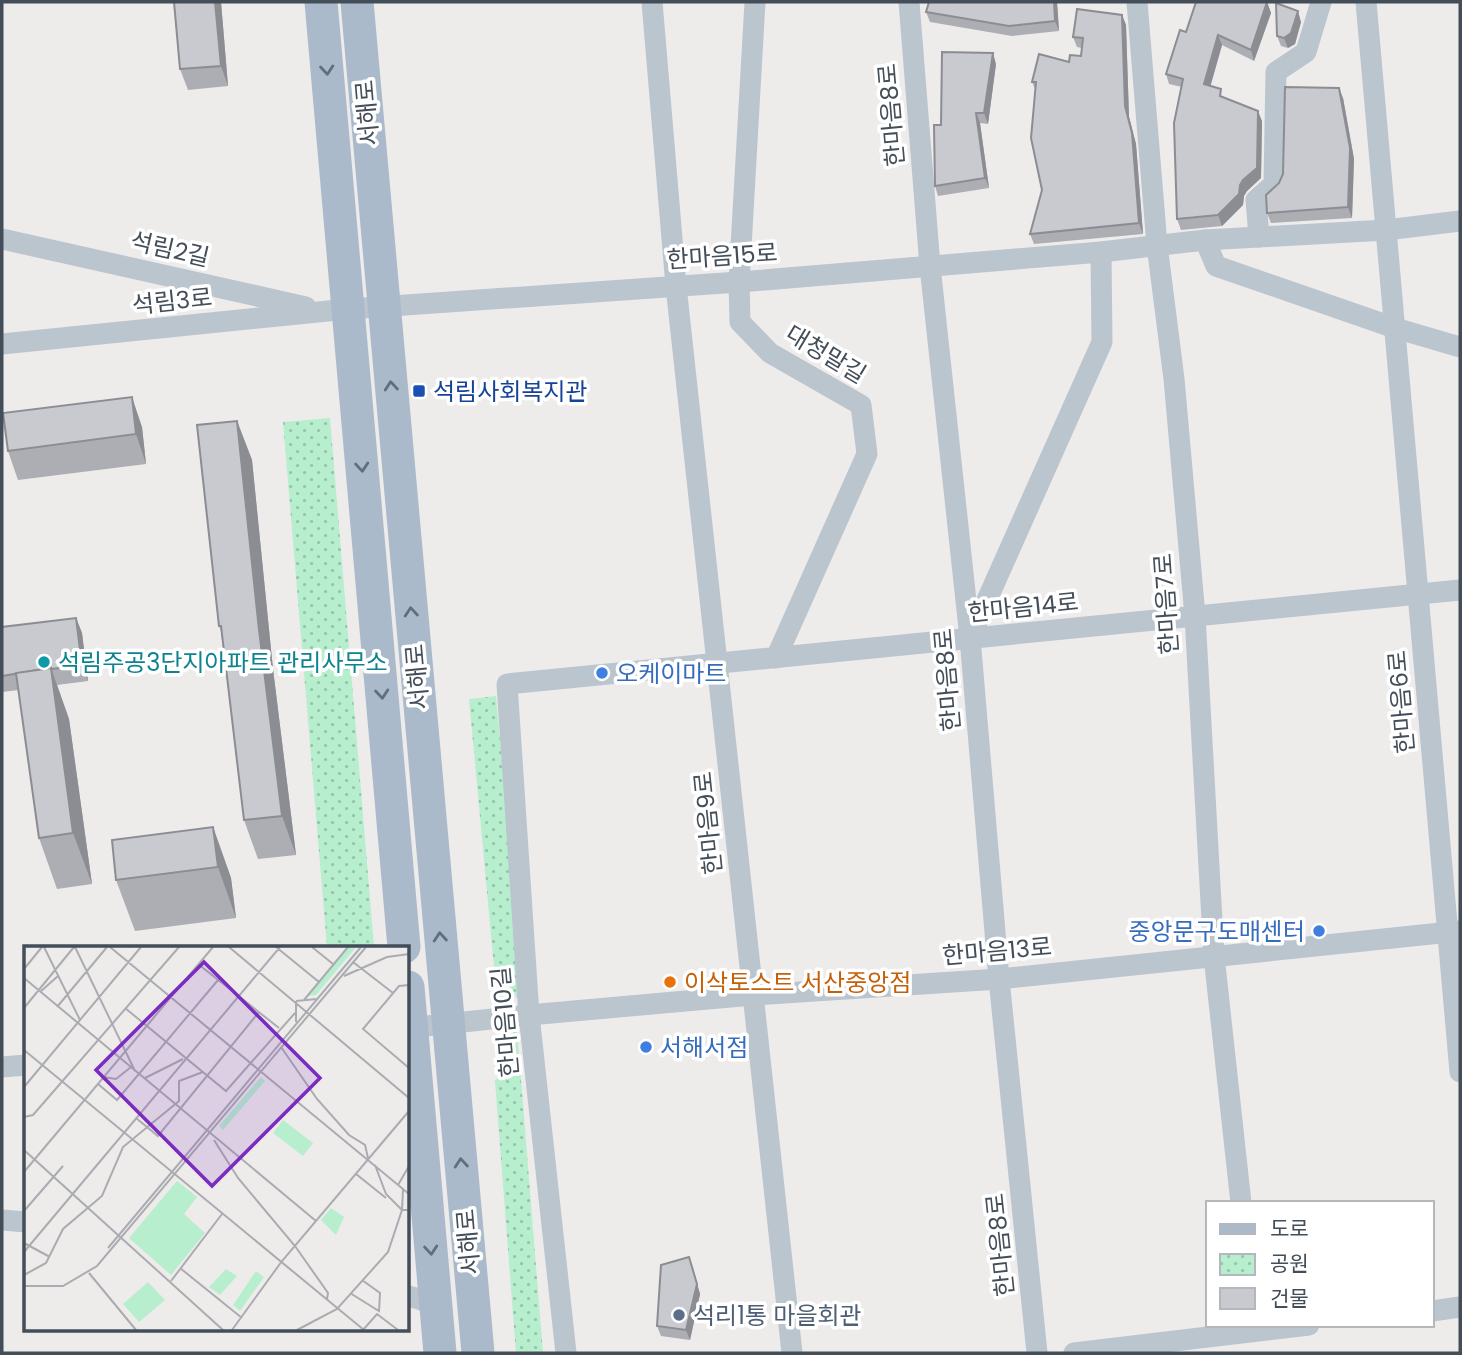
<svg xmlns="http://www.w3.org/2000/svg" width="1462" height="1355" font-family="Poppins,'Noto Sans KR',sans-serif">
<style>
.park{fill:url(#park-dots)}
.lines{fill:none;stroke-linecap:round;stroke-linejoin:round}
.minor{stroke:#bbc5ce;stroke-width:21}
.primary{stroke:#aabacb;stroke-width:33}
.wall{fill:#acaeb3}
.shaded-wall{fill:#8c8d92}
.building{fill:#c8cad0;stroke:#8c8d92;stroke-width:2}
.oneway{stroke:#626e7b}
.transit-dot{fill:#1a4fb4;stroke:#fff;stroke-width:2.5}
.culture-dot{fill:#0f9aa8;stroke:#fff;stroke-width:2.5}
.shop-dot{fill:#3f7fe0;stroke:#fff;stroke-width:2.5}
.food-dot{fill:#e8710a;stroke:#fff;stroke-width:2.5}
.service-dot{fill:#5c6f8a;stroke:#fff;stroke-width:2.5}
.labels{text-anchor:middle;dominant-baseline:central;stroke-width:7;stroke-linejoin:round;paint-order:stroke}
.street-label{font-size:24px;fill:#434e59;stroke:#fff}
.transit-label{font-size:24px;fill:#164399;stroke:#fff;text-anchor:start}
.culture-label{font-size:24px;fill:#0d838f;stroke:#fff;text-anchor:start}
.shop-label{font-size:24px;fill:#366cbe;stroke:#fff;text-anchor:start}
.food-label{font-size:24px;fill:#c56008;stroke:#fff;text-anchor:start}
.service-label{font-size:24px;fill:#4e5e75;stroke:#fff;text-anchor:start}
.inset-road{fill:none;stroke:#aaacb1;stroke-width:2}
.view{fill:#7b2cbf;fill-opacity:0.15;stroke:#7b2cbf;stroke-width:3.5}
.inset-edge{fill:none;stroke:#434e59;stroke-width:3.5}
</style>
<defs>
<pattern id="park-dots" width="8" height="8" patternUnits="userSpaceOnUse" patternTransform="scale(1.75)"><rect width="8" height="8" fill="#b7eece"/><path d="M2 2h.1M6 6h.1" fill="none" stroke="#96c3aa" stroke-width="1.8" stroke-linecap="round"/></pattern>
</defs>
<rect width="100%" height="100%" fill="#eeebeb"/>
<g class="park">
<path d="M330,418L374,947H327L283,422Z"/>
<path d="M496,696L524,997L497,999L469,699Z"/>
<path d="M506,1029L517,1030L543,1353H516L495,1081L511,1060Z"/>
</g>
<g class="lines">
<g class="minor">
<path d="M652,2L676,286L792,1353"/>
<path d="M755,2L739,282L740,322L770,353L861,405L867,454L776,658"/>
<path d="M909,2L930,266L970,638L999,979L1037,1353"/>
<path d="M1137,2L1157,245L1174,379L1195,616L1214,956L1241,1203"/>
<path d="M1366,2L1460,1072"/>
<path d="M1259,237L1256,200L1274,184L1276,72L1306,52L1321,2"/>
<path d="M2,239L306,307"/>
<path d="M1205,240L1216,266L1395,328L1460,347"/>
<path d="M2,344L348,309L739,282L1101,252L1205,240L1386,230L1460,221"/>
<path d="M970,638L1102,342L1101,252"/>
<path d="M408,1028L529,1015L753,995L999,979L1460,931"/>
<path d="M2,1067L26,1065"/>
<path d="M2,1220L26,1222"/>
<path d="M408,1296L419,1299L436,1306"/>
<path d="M1432,1311L1460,1307"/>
<path d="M566,1353L529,1015L507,684L1460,590"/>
<path d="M1074,1353L1309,1325"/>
</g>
<g class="primary">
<path d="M321,2L404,947"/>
<path d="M357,2L478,1353"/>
<path d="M408,987L440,1353"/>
</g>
</g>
<g class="wall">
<path d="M221,2L228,86L188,90L180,69Z"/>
<path d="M929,2H1057L1059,31L1012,36L930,22L926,12Z"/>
<path d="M1267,2L1271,13L1254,61L1222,45L1210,86L1224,98L1262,121L1261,178L1247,191L1244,196L1243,205L1222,226L1181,230L1177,219L1182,87L1169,84L1166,74L1186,32Z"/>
<path d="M1122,15L1126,25L1129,117L1136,144L1143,234L1034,244L1030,234L1042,190L1035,89L1032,82L1081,56L1082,48L1077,47L1073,37Z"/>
<path d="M1301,22L1295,44L1288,48L1281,46L1277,36Z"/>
<path d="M996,64L988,124L980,123L989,188L938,196L935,186Z"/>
<path d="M1343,98L1354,159L1352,218L1271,223L1267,213L1279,183Z"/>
<path d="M237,421L252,460L273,669L296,855L258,859L244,820L221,631L219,626Z"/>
<path d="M142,427L146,464L18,480L8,451Z"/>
<path d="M76,618L82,633L88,681L57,685L69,719L92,884L57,889L39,838L19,690L2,692V627Z"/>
<path d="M213,827L231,878L236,918L135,931L116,880Z"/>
<path d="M693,1268L700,1294L690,1340L661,1336L657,1326Z"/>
</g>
<g class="shaded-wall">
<path d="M215,2H221L228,86L221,66Z"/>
<path d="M1054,2H1057L1059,31L1055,21Z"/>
<path d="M1267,2L1271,13L1254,61L1251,50Z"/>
<path d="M1298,11L1301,22L1295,44L1288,48L1284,38Z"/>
<path d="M1122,15L1126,25L1129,117L1136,144L1143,234L1139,223L1125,106Z"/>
<path d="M1218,35L1222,45L1208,95L1204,84Z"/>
<path d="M993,53L996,64L988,124L984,113Z"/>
<path d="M1339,88L1343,98L1354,159L1352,218L1348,207Z"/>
<path d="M1258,111L1262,121L1261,178L1247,191L1244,196L1243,205L1222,226L1218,215L1240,185Z"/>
<path d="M976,113L980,123L989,188L985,178Z"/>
<path d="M132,397L142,427L146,464L136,434Z"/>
<path d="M237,421L252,460L273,669L296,855L282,816L259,630Z"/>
<path d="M76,618L82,633L88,681L82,666Z"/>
<path d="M51,668L69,719L92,884L73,833Z"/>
<path d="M213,827L231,878L236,918L218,867Z"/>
<path d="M689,1257L700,1294L690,1340L686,1330Z"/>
</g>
<g class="building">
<path d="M174,2H215L221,66L180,69Z"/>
<path d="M929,2H1054L1055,21L1009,26L926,12Z"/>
<path d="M1196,2H1267L1251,50L1218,35L1204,84L1221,89L1220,96L1258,111L1257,168L1243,180L1240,185L1239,194L1218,215L1177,219L1174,123L1183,79L1166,74L1180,30L1186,32Z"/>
<path d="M1276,3L1298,11L1291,33L1284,38L1277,36Z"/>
<path d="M1077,9L1122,15L1125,106L1132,133L1139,223L1030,234L1042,190L1031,138L1036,82H1032L1039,54L1069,62L1070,55L1081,56L1083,38L1073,37Z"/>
<path d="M942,52L993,53L984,113H976L985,178L935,186L934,125H941Z"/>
<path d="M1285,87L1339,88L1350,148L1348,207L1267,213L1266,195L1279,183L1283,174Z"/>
<path d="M132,397L136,434L8,451L3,413Z"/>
<path d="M237,421L259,630L282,816L244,820L221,626H219L197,425Z"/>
<path d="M76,618L82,666L51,669V668L2,676V627Z"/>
<path d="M51,668L73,833L39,838L16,673Z"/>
<path d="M213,827L218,867L116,880L112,840Z"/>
<path d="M689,1257L697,1284L686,1330L657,1326L661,1265Z"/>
</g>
<defs><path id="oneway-chevron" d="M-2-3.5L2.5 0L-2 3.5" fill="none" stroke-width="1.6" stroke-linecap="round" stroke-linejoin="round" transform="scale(1.75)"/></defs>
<g class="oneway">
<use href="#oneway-chevron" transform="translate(327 70) rotate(85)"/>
<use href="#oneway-chevron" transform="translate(391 386) rotate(-95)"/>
<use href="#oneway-chevron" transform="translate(362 467) rotate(85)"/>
<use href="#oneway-chevron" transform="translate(411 612) rotate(-95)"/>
<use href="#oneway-chevron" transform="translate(382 694) rotate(85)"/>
<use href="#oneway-chevron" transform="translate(440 937) rotate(-95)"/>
<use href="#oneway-chevron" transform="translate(461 1163) rotate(-95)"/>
<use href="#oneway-chevron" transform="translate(431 1250) rotate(85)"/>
</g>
<rect class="transit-dot" x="412" y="384" width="14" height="14" rx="3.5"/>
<circle class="culture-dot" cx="44" cy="662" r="7"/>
<g class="shop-dot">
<circle cx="602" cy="673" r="7"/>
<circle cx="1319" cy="931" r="7"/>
<circle cx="646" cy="1047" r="7"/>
</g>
<circle class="food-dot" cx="670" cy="982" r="7"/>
<circle class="service-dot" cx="679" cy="1315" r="7"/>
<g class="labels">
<g class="street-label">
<text transform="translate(367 113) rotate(-95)">서해로</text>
<text transform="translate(891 115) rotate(-95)">한마음8로</text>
<text transform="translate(170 249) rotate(13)">석림2길</text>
<text transform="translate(722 256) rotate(-4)">한마음15로</text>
<text transform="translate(172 301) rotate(-6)">석림3로</text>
<text transform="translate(826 354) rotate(31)">대청말길</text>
<text transform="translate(1166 604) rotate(-94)">한마음7로</text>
<text transform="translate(1023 607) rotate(-6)">한마음14로</text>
<text transform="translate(417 677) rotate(-95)">서해로</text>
<text transform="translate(947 680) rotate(-95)">한마음8로</text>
<text transform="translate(1401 702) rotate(-95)">한마음6로</text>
<text transform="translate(708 823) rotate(-96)">한마음9로</text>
<text transform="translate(997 951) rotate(-5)">한마음13로</text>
<text transform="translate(505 1022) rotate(-95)">한마음10길</text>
<text transform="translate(468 1242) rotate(-95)">서해로</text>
<text transform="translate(1000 1245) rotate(-96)">한마음8로</text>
</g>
<g class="transit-label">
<text x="433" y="391">석림사회복지관</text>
</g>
<g class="culture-label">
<text x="58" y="662">석림주공3단지아파트 관리사무소</text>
</g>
<g class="shop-label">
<text x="616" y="673">오케이마트</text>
<text x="1305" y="931" text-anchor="end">중앙문구도매센터</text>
<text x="660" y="1047">서해서점</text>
</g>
<g class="food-label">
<text x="684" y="982">이삭토스트 서산중앙점</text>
</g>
<g class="service-label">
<text x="693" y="1315">석리1통 마을회관</text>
</g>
</g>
<g transform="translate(24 946)">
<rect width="385" height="385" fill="#eeebeb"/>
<path d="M325,1H332L292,49L284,50ZM237,131L241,135L199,184L195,180ZM259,174L289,197L279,210L249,187ZM153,235L173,251L160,268L181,287L147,329L105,292ZM307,262L320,271L312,289L297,274ZM202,323L213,330L196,349L185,341ZM232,325L240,331L216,365L209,359Z" fill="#b7eece"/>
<path d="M124,336L141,354L115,376L99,358Z" fill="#b7eece"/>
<path class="inset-road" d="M20,1L56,74M51,1L111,125M86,1L385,248M205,1L385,152M252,1L295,36M288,1L309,18M329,16L369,47M174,18L255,82M0,23L18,1M320,30L363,11L385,8M0,32L292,275M385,39L375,40L339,83L385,122M16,46L34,30M280,54L324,1M272,55V76M272,55L293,53M33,61L83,1M0,62L50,1M101,62L202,145L271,67M257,101L293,153L325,189L341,199L344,212M0,104L340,384M79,131L92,133L107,121M121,132L159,113M74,138L93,154L194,34M0,141L117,1M0,171L9,169L155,1M112,172L134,190L235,66M190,194L214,232L271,300L304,347L303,353M0,204L199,384M351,219L362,248L378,264M0,226L189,1M332,228L362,252M374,239L385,220M378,264L379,243M0,265L39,220M0,297L26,311M84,302L337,1M0,306L256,1M156,322L218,372M65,327L112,384M0,329L22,317L39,283L78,250L99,201L155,155V135L179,126M147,335L198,268M0,340H39L73,320L342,1M326,347L355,365L356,347L338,334M208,384L258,315L385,165M273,384L313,363L364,306L378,264H385M339,384L353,368L374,384"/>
<path class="view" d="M180,16L296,132L188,240L72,124Z"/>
<rect width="385" height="385" class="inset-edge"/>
</g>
<rect width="1462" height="1355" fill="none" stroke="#434e59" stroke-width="7"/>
<rect x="1206" y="1201" width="228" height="126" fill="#ffffff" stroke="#b4b8bd" stroke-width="2"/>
<rect x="1220" y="1224" width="35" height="10" fill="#aabacb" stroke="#b4b8bd" stroke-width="2"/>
<text x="1270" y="1236" font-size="21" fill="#434e59">도로</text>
<rect x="1220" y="1254" width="35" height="21" fill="url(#park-dots)" stroke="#b4b8bd" stroke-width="2"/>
<text x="1270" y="1271" font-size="21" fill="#434e59">공원</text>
<rect x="1220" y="1288" width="35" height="21" fill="#c8cad0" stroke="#b4b8bd" stroke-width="2"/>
<text x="1270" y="1306" font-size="21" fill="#434e59">건물</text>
</svg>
